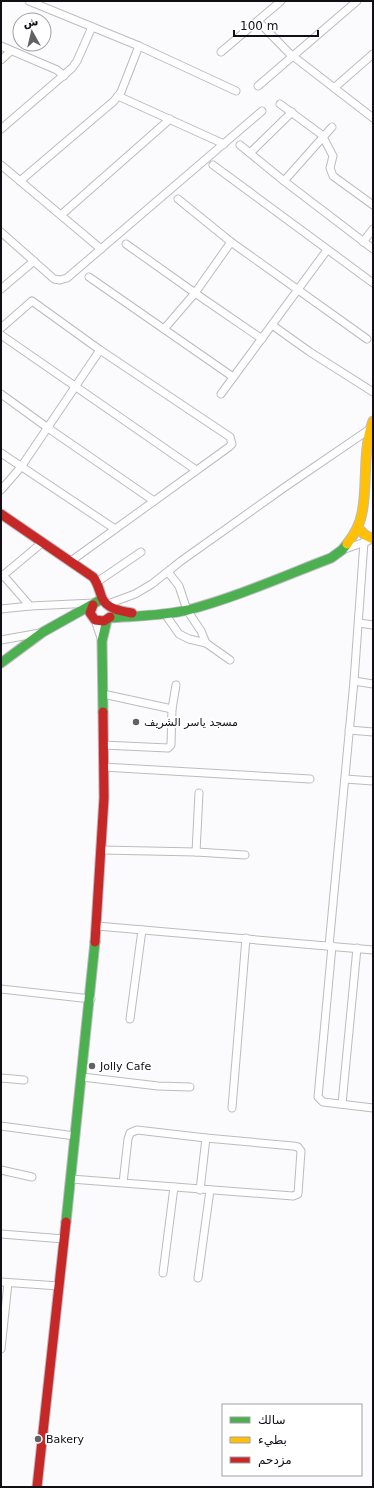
<svg xmlns="http://www.w3.org/2000/svg" width="374" height="1488" font-family="'DejaVu Sans',Vazirmatn,sans-serif">
<style>
.lines{fill:none;stroke-linecap:round;stroke-linejoin:round}
.street-casing{stroke:#bdbbc1;stroke-width:9}
.fast-casing{stroke:#bdbbc1;stroke-width:11}
.slow-casing{stroke:#bdbbc1;stroke-width:11}
.jam-casing{stroke:#bdbbc1;stroke-width:11}
.street{stroke:#fefeff;stroke-width:7}
.fast{stroke:#4caf50;stroke-width:9}
.slow{stroke:#ffc107;stroke-width:9}
.jam{stroke:#c62828;stroke-width:9}
.poi-dot{fill:#636166;stroke:#fff;stroke-width:1.5}
.labels{text-anchor:middle;dominant-baseline:central;stroke-width:4;stroke-linejoin:round;paint-order:stroke}
.poi-label{font-size:11px;fill:#110e16;stroke:#fff;text-anchor:start}
</style>
<rect width="100%" height="100%" fill="#fbfafc"/>
<g class="lines">
<defs>
<g id="street">
<path d="M29,1L139,46L236,91"/>
<path d="M258,21L289,53L373,118"/>
<path d="M1,46L57,70L64,76"/>
<path d="M221,52L281,1"/>
<path d="M1,60L11,51"/>
<path d="M258,86L357,1"/>
<path d="M334,88L373,54"/>
<path d="M118,96L224,144"/>
<path d="M280,104L322,135L333,156L330,168L333,176L373,205"/>
<path d="M1,129L72,68L77,61L92,27"/>
<path d="M240,145L284,181L373,249"/>
<path d="M250,153L292,112"/>
<path d="M1,165L101,249"/>
<path d="M213,165L373,283"/>
<path d="M20,181L114,101L121,92L139,46"/>
<path d="M284,181L332,127"/>
<path d="M178,199L231,242L367,339"/>
<path d="M61,215L170,119"/>
<path d="M1,232L54,279L60,280L67,278L262,111"/>
<path d="M363,242L373,229"/>
<path d="M126,244L195,293L262,339"/>
<path d="M89,277L233,377"/>
<path d="M1,289L34,261"/>
<path d="M272,325L310,352L373,392"/>
<path d="M1,328L32,301L100,350L230,437L232,444L229,447L71,561"/>
<path d="M164,329L195,293L231,242"/>
<path d="M1,335L196,470"/>
<path d="M1,394L48,428L154,501"/>
<path d="M221,394L327,250"/>
<path d="M1,453L115,529"/>
<path d="M1,490L21,467L100,350"/>
<path d="M342,550L368,541"/>
<path d="M168,572L179,586L187,610L201,631L206,643"/>
<path d="M3,575L30,606"/>
<path d="M1,577L43,542"/>
<path d="M97,582L141,552"/>
<path d="M108,604L135,594L152,584L181,561L285,487L370,429"/>
<path d="M1,609L30,606L94,603"/>
<path d="M165,614L179,634L189,639L206,643L230,660"/>
<path d="M95,620L102,641"/>
<path d="M359,623L373,625"/>
<path d="M1,640L40,633"/>
<path d="M354,681L373,684"/>
<path d="M172,709L176,685"/>
<path d="M349,730L373,732"/>
<path d="M103,745L168,748L171,745L172,709L103,694"/>
<path d="M103,767L310,779"/>
<path d="M345,779L373,781"/>
<path d="M102,850L196,852L199,793"/>
<path d="M196,852L245,855"/>
<path d="M97,926L373,950"/>
<path d="M329,946L354,681L364,542"/>
<path d="M332,946L318,1097L323,1102L373,1108"/>
<path d="M1,989L91,999"/>
<path d="M130,1019L142,930"/>
<path d="M82,1077L158,1086L190,1087"/>
<path d="M1,1078L24,1080"/>
<path d="M342,1104L357,948"/>
<path d="M232,1108L246,938"/>
<path d="M1,1126L75,1136"/>
<path d="M1,1170L32,1177"/>
<path d="M71,1179L293,1196L298,1194L301,1151L298,1147L293,1146L206,1138L137,1130L130,1133L128,1139L123,1183"/>
<path d="M200,1190L206,1138"/>
<path d="M1,1234L64,1239"/>
<path d="M163,1273L174,1187"/>
<path d="M198,1278L210,1190"/>
<path d="M1,1282L59,1286"/>
<path d="M1,1349L8,1283"/>
</g>
<g id="fast">
<path d="M109,618C135,616 162,616 188,610C237,597 284,576 331,558L342,550L347,544"/>
<path d="M1,663L43,632L102,599"/>
<path d="M103,712L102,641L107,620"/>
<path d="M66,1222L95,942"/>
</g>
<g id="slow">
<path d="M358,528L365,535L373,539"/>
<path d="M347,544C354,535 360,525 362,513C368,483 362,451 373,421"/>
</g>
<g id="jam">
<path d="M1,514L93,577C98,583 99,590 102,598C107,609 121,611 132,613"/>
<path d="M93,605L90,613L95,620L104,621L110,617"/>
<path d="M95,942L104,798L103,712"/>
<path d="M37,1487L66,1222"/>
</g>
</defs>
<use href="#street" class="street-casing"/>
<use href="#fast" class="fast-casing"/>
<use href="#slow" class="slow-casing"/>
<use href="#jam" class="jam-casing"/>
<use href="#street" class="street"/>
<use href="#fast" class="fast"/>
<use href="#slow" class="slow"/>
<use href="#jam" class="jam"/>
</g>
<g class="poi-dot">
<circle cx="136" cy="722" r="4"/>
<circle cx="92" cy="1066" r="4"/>
<circle cx="38" cy="1439" r="4"/>
</g>
<g class="labels">
<g class="poi-label">
<text x="144" y="722">مسجد ياسر الشريف</text>
<text x="100" y="1066">Jolly Cafe</text>
<text x="46" y="1439">Bakery</text>
</g>
</g>
<rect width="374" height="1488" fill="none" stroke="#110e16" stroke-width="4"/>
<rect x="222" y="1404" width="140" height="72" fill="#ffffff" stroke="#a09fa2"/>
<rect x="230" y="1417" width="20" height="6" fill="#4caf50" stroke="#a09fa2"/>
<text x="258" y="1424" font-size="12" fill="#110e16">سالك</text>
<rect x="230" y="1437" width="20" height="6" fill="#ffc107" stroke="#a09fa2"/>
<text x="258" y="1444" font-size="12" fill="#110e16">بطيء</text>
<rect x="230" y="1457" width="20" height="6" fill="#c62828" stroke="#a09fa2"/>
<text x="258" y="1464" font-size="12" fill="#110e16">مزدحم</text>
<g transform="translate(32 32) rotate(352)"><circle r="19" fill="#ffffff" stroke="#a09fa2"/>
<path d="M0-3L7 15L0 10L-7 15Z" fill="#636166"/>
<text y="-6" font-size="11" font-weight="bold" text-anchor="middle" fill="#110e16">ش</text>
</g>
<path d="M234 30v6h84v-6" fill="none" stroke="#110e16" stroke-width="2"/>
<text x="240" y="30" font-size="12" fill="#110e16" stroke="#ffffff" stroke-width="3" paint-order="stroke">100 m</text>
</svg>
